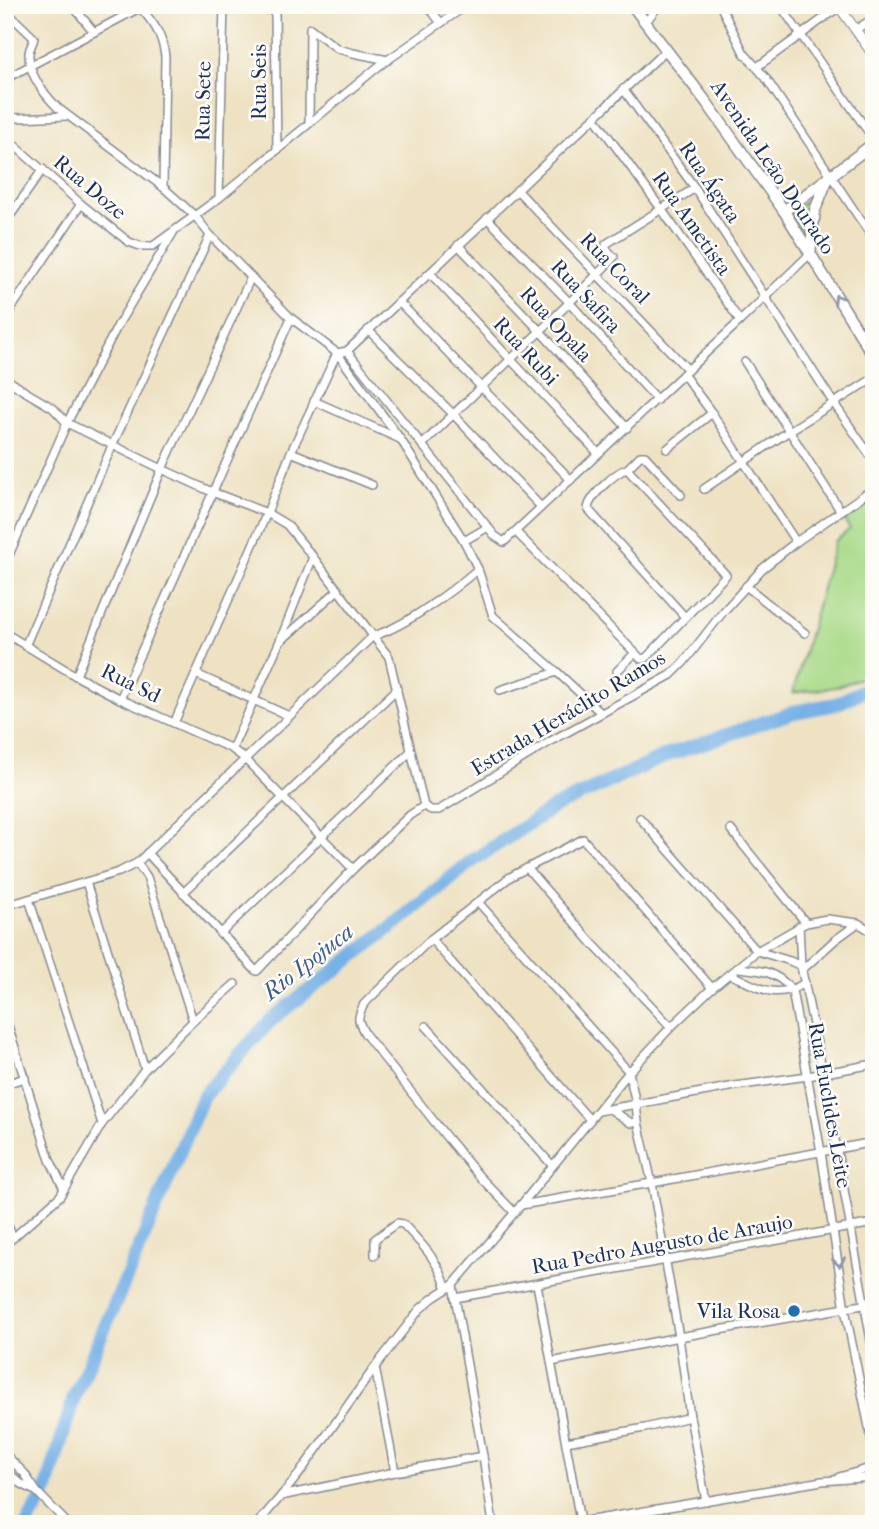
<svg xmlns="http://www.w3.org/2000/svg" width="879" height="1529" font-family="'IM FELL French Canon',serif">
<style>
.green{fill:#a9da88;stroke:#628473;stroke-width:2}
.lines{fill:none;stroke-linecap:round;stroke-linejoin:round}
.river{stroke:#74b0e6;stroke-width:14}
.minor-casing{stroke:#848890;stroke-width:10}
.tertiary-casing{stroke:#848890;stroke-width:11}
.secondary-casing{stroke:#848890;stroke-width:13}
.minor{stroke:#fff;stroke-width:7}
.tertiary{stroke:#fff;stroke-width:9}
.secondary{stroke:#fff;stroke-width:10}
.oneway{stroke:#8d97ae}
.poi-dot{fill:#1f6fb2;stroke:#fdfcf7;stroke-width:2.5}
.labels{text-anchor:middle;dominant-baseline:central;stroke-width:5;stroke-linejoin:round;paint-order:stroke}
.street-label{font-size:21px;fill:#1b2f5e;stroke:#fdfcf7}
.poi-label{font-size:21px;fill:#1b2f5e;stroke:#fdfcf7;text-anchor:end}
.water-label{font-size:23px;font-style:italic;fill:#3a5c8e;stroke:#fdfcf7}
</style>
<rect width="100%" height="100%" fill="#fdfcf7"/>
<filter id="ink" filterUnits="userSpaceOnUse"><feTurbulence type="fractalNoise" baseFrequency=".0143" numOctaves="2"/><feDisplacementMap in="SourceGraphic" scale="14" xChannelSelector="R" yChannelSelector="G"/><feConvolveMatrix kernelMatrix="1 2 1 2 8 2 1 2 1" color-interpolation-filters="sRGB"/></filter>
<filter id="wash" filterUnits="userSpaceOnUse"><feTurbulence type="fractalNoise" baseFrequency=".00686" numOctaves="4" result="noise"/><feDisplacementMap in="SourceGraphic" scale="28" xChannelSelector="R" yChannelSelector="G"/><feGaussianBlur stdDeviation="1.57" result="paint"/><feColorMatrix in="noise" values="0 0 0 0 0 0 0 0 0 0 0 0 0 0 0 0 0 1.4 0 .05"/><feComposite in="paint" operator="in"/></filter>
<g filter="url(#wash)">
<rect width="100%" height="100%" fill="#eee2c3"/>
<g class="green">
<path d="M813,196L807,213L804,237L790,212Z"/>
<path d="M874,499V675H869L836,687L793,693L835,541L850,529L844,520Z"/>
</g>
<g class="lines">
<path class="river" d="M27,1524L46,1492L74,1397L129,1272L203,1096L271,1020L400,920L469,863L554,807L668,755L794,712L836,704L864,690L874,688"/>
</g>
</g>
<g filter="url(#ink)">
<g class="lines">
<defs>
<g id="minor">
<path d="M72,5L94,32"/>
<path d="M138,5C153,22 162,33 165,56L163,187"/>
<path d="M427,5L441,23"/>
<path d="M720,5L744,53L765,77L874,240"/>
<path d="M780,5L874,140"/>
<path d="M224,6L270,10L275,13L277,150"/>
<path d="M5,10L34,38C33,44 29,48 29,54C28,75 45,95 58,108L163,187L195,216L210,235L291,318L337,353L347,351L666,50"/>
<path d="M645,23L659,5"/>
<path d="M855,30L874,18"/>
<path d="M757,67L839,7"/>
<path d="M5,79L145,5"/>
<path d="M623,89L695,188L833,402L874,461"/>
<path d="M5,115L17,118L67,116"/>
<path d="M594,117L662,210L740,321L810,254"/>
<path d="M309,123L310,28L338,49L353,53L388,60"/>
<path d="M5,137L81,204L129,242L140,246H153L219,198L379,66L467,5"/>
<path d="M517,190L688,370"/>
<path d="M219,198L224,5"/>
<path d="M487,218L570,303L657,400"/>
<path d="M5,223L43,169"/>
<path d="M458,245L540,331L627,428"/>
<path d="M430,273L598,453"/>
<path d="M399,302L571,480"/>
<path d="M5,318L81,204"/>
<path d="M368,330L453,414L541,507"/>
<path d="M859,334L874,324"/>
<path d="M347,351L495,536L504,542L740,321"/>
<path d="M745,362L840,510"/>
<path d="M683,374L712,413L796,542"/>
<path d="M5,378L24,391L53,408L67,423L162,469L212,492L267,513L287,525L313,557L389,657L424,806"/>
<path d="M314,401L400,439"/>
<path d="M422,445C485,382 552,323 613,258L614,257L606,249V244L695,188"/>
<path d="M667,449L712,413"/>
<path d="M291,452L372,485"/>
<path d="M627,469L640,456H645L681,495"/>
<path d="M704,489L789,431L874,378"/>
<path d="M516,532L641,659L646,658L726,575L627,469C615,472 589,497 588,509L685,617"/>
<path d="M464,541L488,527"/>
<path d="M5,564L67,423L118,325L173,233"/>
<path d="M746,586L805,633"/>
<path d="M5,633L76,676L120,699L232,749L244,758L353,869"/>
<path d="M281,641L338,590"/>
<path d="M25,646L112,446L210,235"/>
<path d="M617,671L635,653"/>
<path d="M196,674L289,716"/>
<path d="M76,676L162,469L251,277"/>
<path d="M500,690L557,672"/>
<path d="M120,699L291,318"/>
<path d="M174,723L267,513L291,452L337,353L401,440L464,541L478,569L493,616L557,672L601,713"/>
<path d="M232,749L279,643L313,557"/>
<path d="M424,806L431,810H439L551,741L671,675L684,662L723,612L762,569L796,542L874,488"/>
<path d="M640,818L757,951L790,961L801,966L823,1073L874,1357"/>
<path d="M731,830L806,923"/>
<path d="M147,853L255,970L257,971L353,869L410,815L424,806"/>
<path d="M137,863L147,877L152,892L193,1021"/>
<path d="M527,868L592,943L671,1027"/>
<path d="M86,882L145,1069"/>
<path d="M183,893L397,689"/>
<path d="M29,899L102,1124"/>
<path d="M478,902L629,1072L636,1104L638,1122L652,1183L679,1337L690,1417L706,1501"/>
<path d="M5,906L119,872L137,863L373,636C405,627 452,591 478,569"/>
<path d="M799,926L801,966"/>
<path d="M220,934L411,751"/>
<path d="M431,939L590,1120"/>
<path d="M737,968C761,970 776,971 792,990L821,1152L845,1309L874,1452"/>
<path d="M802,970L835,940L857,924"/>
<path d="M730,974C757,987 775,1001 805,983"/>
<path d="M5,1016L50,1160L64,1189"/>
<path d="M426,1026L552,1165"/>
<path d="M5,1084L25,1078"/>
<path d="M610,1109L631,1123L638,1122"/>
<path d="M598,1111L735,1086L808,1076L874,1064"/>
<path d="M521,1205L652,1183L874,1142"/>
<path d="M514,1212L479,1176L448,1139L365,1034C357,1020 357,1018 364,1004L431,939L510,877L583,839L712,988"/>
<path d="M5,1218L13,1238"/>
<path d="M5,1245L60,1196L102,1124L145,1069L193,1021L235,984"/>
<path d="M375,1255V1239L397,1223L403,1224C423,1245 438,1260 447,1289"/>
<path d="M537,1284L580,1521"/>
<path d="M453,1285L483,1456L493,1524"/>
<path d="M455,1298L874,1223"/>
<path d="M551,1362L679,1337L874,1303"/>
<path d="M566,1442L645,1428L690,1417"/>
<path d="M5,1454L24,1473L37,1492L68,1524"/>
<path d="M5,1470L20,1483L33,1490"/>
<path d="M395,1472L375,1367L420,1309L433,1298L453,1285L521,1205L629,1072L671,1027L712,988L757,951L806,923L827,919L858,923L874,933"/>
<path d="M839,1477L874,1467"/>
<path d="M281,1496L299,1474L375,1367"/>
<path d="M257,1524L281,1496L395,1472L483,1456"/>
<path d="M568,1524L822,1481L874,1477"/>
</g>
<path id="tertiary" d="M838,5L874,56"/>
<g id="secondary">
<path d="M632,5L707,103L784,211L874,357"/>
<path d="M784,211L874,143"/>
<path d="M810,254L815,210L828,178"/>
</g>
</defs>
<use href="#minor" class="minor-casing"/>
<use href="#tertiary" class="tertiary-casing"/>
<use href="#secondary" class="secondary-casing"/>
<use href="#minor" class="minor"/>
<use href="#tertiary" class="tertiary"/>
<use href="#secondary" class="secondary"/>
</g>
<defs><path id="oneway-chevron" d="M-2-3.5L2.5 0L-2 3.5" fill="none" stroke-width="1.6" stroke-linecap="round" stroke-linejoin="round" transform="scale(1.75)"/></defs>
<g class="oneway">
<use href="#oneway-chevron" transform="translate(838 299) rotate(-122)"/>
<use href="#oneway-chevron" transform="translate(839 1262) rotate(82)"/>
</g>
</g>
<circle class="poi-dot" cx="794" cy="1311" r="7"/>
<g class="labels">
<g class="street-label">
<text transform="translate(259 82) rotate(-90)">Rua Seis</text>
<text transform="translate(203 101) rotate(-89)">Rua Sete</text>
<text transform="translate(773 167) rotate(56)">Avenida Leão Dourado</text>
<text transform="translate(710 182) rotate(56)">Rua Ágata</text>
<text transform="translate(90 187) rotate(40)">Rua Doze</text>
<text transform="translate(692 223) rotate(55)">Rua Ametista</text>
<text transform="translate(615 268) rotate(46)">Rua Coral</text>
<text transform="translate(586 296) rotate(47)">Rua Safira</text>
<text transform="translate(556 324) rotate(47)">Rua Opala</text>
<text transform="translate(526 351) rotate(47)">Rua Rubi</text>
<text transform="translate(131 683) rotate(26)">Rua Sd</text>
<text transform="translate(568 713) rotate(-31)">Estrada Heráclito Ramos</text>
<text transform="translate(830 1105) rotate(80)">Rua Euclides Leite</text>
<text transform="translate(662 1244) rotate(-10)">Rua Pedro Augusto de Araujo</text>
</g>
<g class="poi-label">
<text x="780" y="1311">Vila Rosa</text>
</g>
<g class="water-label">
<text transform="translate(308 962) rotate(-38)">Rio Ipojuca</text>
</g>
</g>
<rect width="879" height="1529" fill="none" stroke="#fdfcf7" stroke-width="28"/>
</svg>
